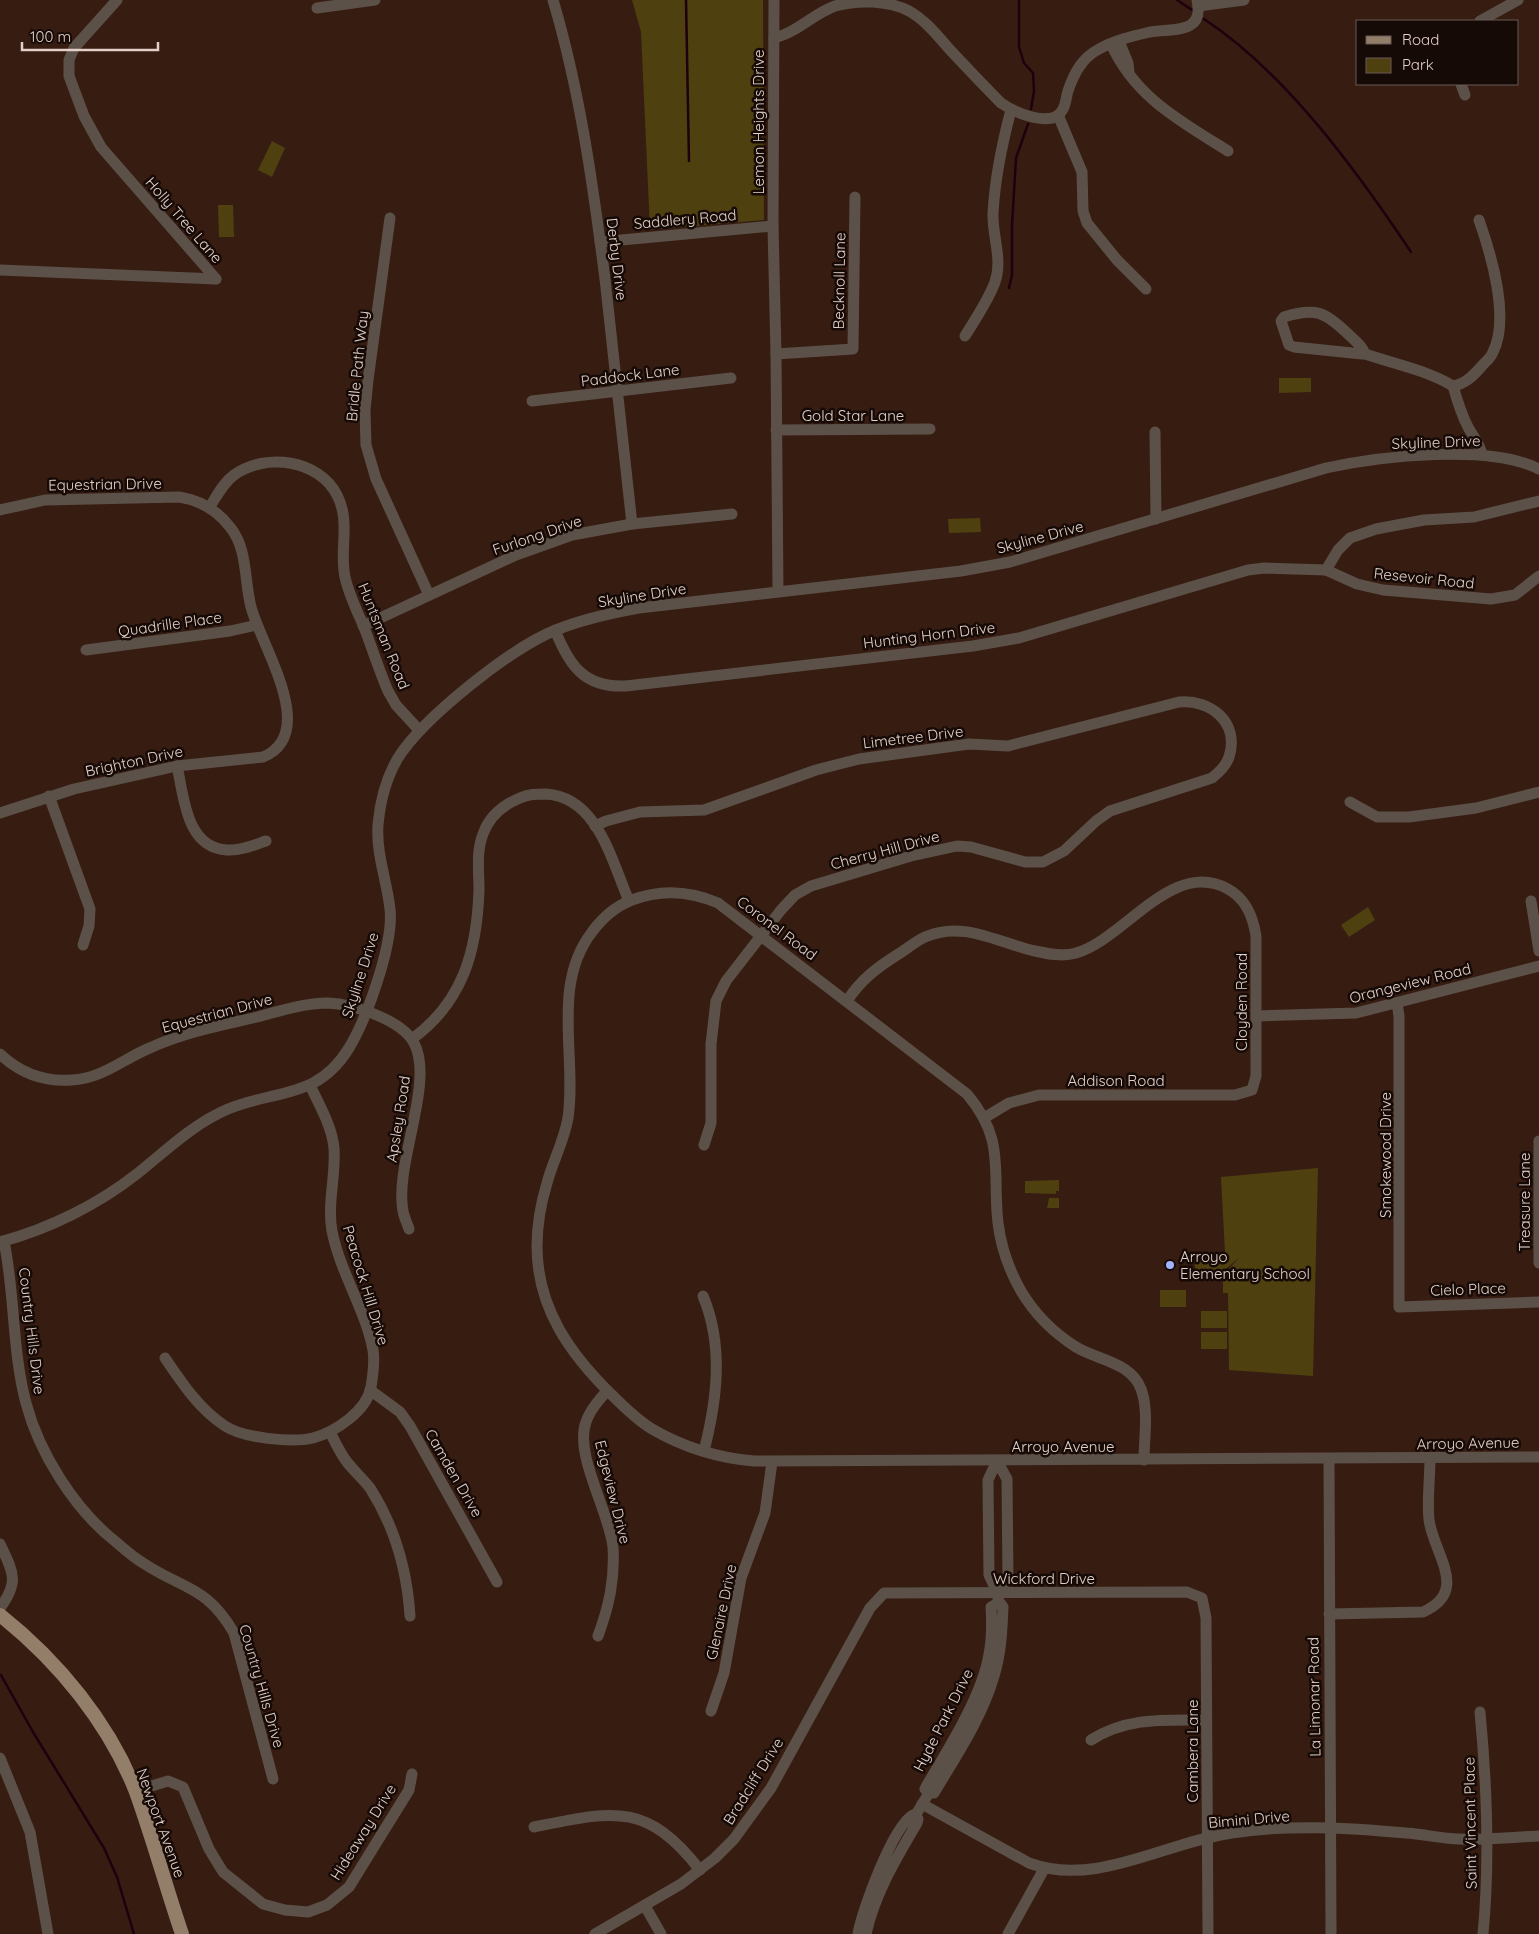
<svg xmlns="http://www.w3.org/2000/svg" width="1539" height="1934" font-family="Quicksand,sans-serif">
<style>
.green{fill:#4f400f}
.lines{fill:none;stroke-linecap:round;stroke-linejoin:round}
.stream{stroke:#1e000f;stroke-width:2.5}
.minor{stroke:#5c5148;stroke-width:11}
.major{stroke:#937e6a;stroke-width:14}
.poi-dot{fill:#a3b2fd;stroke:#160a06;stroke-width:2}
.labels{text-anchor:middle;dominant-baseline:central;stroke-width:5;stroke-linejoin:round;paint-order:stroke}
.street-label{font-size:15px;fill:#e3d0ca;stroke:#160a06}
.poi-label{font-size:15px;fill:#e3d0ca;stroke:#160a06;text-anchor:start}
</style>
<rect width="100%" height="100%" fill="#371c12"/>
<g class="green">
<path d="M632,0H763L764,220L650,230L641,32Z"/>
<path d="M272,141L285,148L272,177L258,170Z"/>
<path d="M218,205H233L234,237H219Z"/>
<path d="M1279,378H1311V392L1279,393Z"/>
<path d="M980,518L981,532L949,533L948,519Z"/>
<path d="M1368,907L1375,920L1349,937L1341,925Z"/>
<path d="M1318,1168L1313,1376L1229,1370L1228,1293H1223V1275L1240,1257L1220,1274H1201L1195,1268V1263L1189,1261L1190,1253H1225L1221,1177Z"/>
<path d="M1059,1180V1191H1056V1194L1025,1193V1181Z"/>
<path d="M1049,1198H1059V1208H1047Z"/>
<rect x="1160" y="1290" width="26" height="17"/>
<rect x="1201" y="1311" width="26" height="17"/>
<rect x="1201" y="1332" width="26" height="17"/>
</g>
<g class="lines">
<g class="stream">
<path d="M686,0L689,161"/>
<path d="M1019,0V47L1024,63L1033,73L1034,91L1031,109"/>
<path d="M1177,0L1192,10"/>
<path d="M1204,19C1286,73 1357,171 1411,252"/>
<path d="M1009,288L1012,275V226L1016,158L1028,124"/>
<path d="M1,1675L33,1732L104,1848L117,1877L134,1934"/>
</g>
<g class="minor">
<path d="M117,0L74,48L69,60V76L84,116L101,147L216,279"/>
<path d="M553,0C580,91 593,185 605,279C614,361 623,443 632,524"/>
<path d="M774,0L773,226L776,354L778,591"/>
<path d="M1198,6L1244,0"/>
<path d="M317,8L375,0"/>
<path d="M1480,21L1518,0"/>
<path d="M774,38C796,33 813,14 835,6C858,0 887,0 909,11C927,21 940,39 953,53C969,70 985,87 1001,103C1014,112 1053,130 1063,109C1066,104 1066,97 1068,91C1074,73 1082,58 1099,49C1115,40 1133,36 1150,32C1172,28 1205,35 1197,0"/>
<path d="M1119,41L1128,63L1129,72"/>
<path d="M1111,44C1135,97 1180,121 1228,151"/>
<path d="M1461,84L1465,95"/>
<path d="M1058,115L1082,172L1083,211L1087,223L1117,260L1146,289"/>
<path d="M390,218L368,380L365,410L366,445L376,479L429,595"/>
<path d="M600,242L773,226"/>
<path d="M0,270L216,279"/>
<path d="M965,336C976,318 988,301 995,282C1003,259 992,236 993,213C995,177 1002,144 1011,110"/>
<path d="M776,354L853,349L855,197"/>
<path d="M1365,354C1362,345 1354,340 1347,333C1325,312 1315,307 1284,317L1281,321L1289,345L1294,347L1362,354H1365C1395,364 1426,370 1453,386C1457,400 1461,414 1468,427C1473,437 1480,443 1482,455"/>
<path d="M1453,386C1465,384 1473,376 1481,367C1485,362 1491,358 1493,352C1510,318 1491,254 1479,220"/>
<path d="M532,401L731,378"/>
<path d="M776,430L930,429"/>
<path d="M1155,432L1156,519"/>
<path d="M1539,501L1474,517L1424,520L1376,529L1350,538L1338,550L1326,570L1357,584L1383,590L1491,599L1515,595L1539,576"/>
<path d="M209,508C217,496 223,483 234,475C266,452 319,460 337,495C351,522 339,550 345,577C349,595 357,611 364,627C372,648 379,670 388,691L396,705L419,730"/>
<path d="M0,510L45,500L179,497C199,500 217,510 230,527C248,549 244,580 251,607C261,646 320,733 263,757L177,766L74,789L0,813"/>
<path d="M363,626L516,555L572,535L632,524L732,514"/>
<path d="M555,630C569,665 584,688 626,686L973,646L1019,638L1248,570L1264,568L1326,570"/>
<path d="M86,650L230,631L257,625"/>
<path d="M177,766C184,797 186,848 227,850C240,851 254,845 266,841"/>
<path d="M49,796L90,909L89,926L83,945"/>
<path d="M1350,802L1377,817H1409L1476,808L1539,792"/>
<path d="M595,826L606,821L640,812L704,810L816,770L859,759L969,744L1008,746L1179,702C1210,699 1240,722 1229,757C1226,766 1219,772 1212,778L1110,811L1096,821L1064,851L1043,862H1025L971,847L957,846L911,856L811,886L795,895L781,910L726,981L716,1001L711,1044V1123L704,1145"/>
<path d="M1531,901L1539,951"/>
<path d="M847,1001C861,979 878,967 900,953C908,948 916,941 925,937C963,920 998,943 1035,951C1048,954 1063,957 1076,953C1125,939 1172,858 1228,889C1246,899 1253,916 1256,936V1076L1252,1090L1235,1095H1039L1009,1103L984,1118"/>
<path d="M1397,1003L1399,1016V1307L1539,1302"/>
<path d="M1257,1016L1356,1013L1539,966"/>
<path d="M412,1039C463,1002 477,951 479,890C479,871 476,852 483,834C489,817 503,805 520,798C528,794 537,794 546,794C598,797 612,862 629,901"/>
<path d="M0,1054C20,1073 45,1082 72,1080C102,1079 126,1057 152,1047C185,1032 222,1025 257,1017C279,1011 305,1003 328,1003C353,1004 402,1020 414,1043C435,1082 394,1165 403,1211C404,1217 407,1223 409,1229"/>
<path d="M1539,1141V1263"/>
<path d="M4,1241C15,1294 12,1351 26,1403C39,1453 75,1510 116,1542C124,1549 133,1557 143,1563C184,1590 207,1586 234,1633L273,1779"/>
<path d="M0,1242C49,1229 99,1204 138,1173C168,1149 193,1124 228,1109C276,1089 317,1100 349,1048C367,1018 394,943 390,909C387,881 376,854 378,825C380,802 386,778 398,758C423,718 512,647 556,630C583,619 611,613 639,608L961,571L1010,562L1326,468C1381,456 1489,444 1539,469"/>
<path d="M703,1296C724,1346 717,1400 704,1451"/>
<path d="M165,1358C182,1383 199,1409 225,1426C243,1438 292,1443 313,1438C335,1432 367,1411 371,1387C373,1375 375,1362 373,1350C366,1311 340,1272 332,1231C327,1204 336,1176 334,1148C332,1126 319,1105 310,1085"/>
<path d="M370,1390L400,1412L410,1426L497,1582"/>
<path d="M330,1432C335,1442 340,1453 347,1462C354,1471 363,1479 370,1488C395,1527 407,1570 410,1616"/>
<path d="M1329,1459L1331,1934"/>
<path d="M1144,1460C1144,1438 1149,1410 1141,1389C1131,1362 1097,1360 1076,1347C1054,1333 1034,1313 1021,1291C1009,1270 1001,1247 998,1223C992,1170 1006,1140 967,1094L718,903C690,891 661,889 632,900C616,906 603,917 592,932C551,985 577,1056 568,1118C564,1141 553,1161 547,1183C541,1203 537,1225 537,1246C537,1308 570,1354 612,1395C624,1407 637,1420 652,1429C683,1447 718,1458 754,1461L1539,1457"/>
<path d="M0,1544C13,1572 20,1581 0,1608"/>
<path d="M998,1599V1594L989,1575L988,1480L997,1461L1007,1479L1008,1579L998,1594"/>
<path d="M1329,1614L1423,1612C1470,1591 1434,1555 1429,1520C1427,1500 1430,1478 1430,1458"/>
<path d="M598,1636C609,1606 615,1580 613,1547C609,1511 574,1454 586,1422C590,1410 599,1400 607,1391"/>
<path d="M711,1711L724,1673L741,1578L765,1513L772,1462"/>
<path d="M1480,1712C1487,1786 1490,1861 1483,1934"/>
<path d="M1091,1740C1127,1717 1165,1720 1206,1720"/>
<path d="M0,1758L30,1832L48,1934"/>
<path d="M135,1791L168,1781L183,1787L209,1849L223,1872L263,1904L285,1910L308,1912L327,1905L349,1887L409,1790L412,1774"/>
<path d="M922,1804L1029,1863C1096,1888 1165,1842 1232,1833C1288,1824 1350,1828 1406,1833C1424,1834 1441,1839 1459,1839C1486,1840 1513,1837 1539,1836"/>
<path d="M915,1816L929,1793H934C956,1756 982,1718 994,1676C1001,1654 1002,1631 1003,1607L1001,1604L998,1603L991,1607C992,1622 992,1639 989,1654C983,1694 948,1750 927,1785L925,1789L929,1793"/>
<path d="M534,1827C613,1811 646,1801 700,1870"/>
<path d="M645,1906L661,1934"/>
<path d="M595,1934L681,1884L715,1858L734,1839L771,1788L870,1608L884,1593L1187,1592L1202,1598L1206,1618L1208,1934"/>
<path d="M858,1934C862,1910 893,1826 913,1815L918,1819L917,1823C896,1859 875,1893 866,1934"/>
<path d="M1008,1934L1044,1869"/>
</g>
<path class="major" d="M0,1615C58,1661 109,1723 136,1792C153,1839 166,1887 182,1934"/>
</g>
<circle class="poi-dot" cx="1170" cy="1265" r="5"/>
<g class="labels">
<g class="street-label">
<text transform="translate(758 122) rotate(-90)">Lemon Heights Drive</text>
<text transform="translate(685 219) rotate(-5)">Saddlery Road</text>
<text transform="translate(184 220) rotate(49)">Holly Tree Lane</text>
<text transform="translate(617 259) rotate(83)">Derby Drive</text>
<text transform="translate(839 281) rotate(-89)">Becknoll Lane</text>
<text transform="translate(357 366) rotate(-84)">Bridle Path Way</text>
<text transform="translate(630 375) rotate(-7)">Paddock Lane</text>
<text x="853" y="415">Gold Star Lane</text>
<text transform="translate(1436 442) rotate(-2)">Skyline Drive</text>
<text transform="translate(105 484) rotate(-1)">Equestrian Drive</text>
<text transform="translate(537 535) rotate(-19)">Furlong Drive</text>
<text transform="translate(1040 537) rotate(-15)">Skyline Drive</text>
<text transform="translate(1424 578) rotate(6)">Resevoir Road</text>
<text transform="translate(642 595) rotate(-9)">Skyline Drive</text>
<text transform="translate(170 624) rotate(-8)">Quadrille Place</text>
<text transform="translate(929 635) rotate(-7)">Hunting Horn Drive</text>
<text transform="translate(384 636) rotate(68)">Huntsman Road</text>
<text transform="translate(913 737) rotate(-7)">Limetree Drive</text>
<text transform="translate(134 761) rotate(-12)">Brighton Drive</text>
<text transform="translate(885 850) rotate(-15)">Cherry Hill Drive</text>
<text transform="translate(777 928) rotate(37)">Coronel Road</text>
<text transform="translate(360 975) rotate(-72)">Skyline Drive</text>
<text transform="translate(1410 983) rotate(-14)">Orangeview Road</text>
<text transform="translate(1241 1002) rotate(-90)">Cloyden Road</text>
<text transform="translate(217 1013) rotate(-15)">Equestrian Drive</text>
<text x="1116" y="1080">Addison Road</text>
<text transform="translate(398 1119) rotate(-81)">Apsley Road</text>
<text transform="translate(1385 1155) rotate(-90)">Smokewood Drive</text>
<text transform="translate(1524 1202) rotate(-90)">Treasure Lane</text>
<text transform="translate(366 1285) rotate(73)">Peacock Hill Drive</text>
<text transform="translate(1468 1289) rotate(-2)">Cielo Place</text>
<text transform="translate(32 1331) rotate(83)">Country Hills Drive</text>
<text transform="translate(1468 1443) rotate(-1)">Arroyo Avenue</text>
<text x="1063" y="1446">Arroyo Avenue</text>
<text transform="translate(454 1473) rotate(60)">Camden Drive</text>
<text transform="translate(613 1492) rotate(76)">Edgeview Drive</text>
<text x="1044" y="1578">Wickford Drive</text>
<text transform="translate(721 1612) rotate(-78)">Glenaire Drive</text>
<text transform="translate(262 1686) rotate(74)">Country Hills Drive</text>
<text transform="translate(1314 1697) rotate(-91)">La Limonar Road</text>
<text transform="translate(943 1720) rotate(-63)">Hyde Park Drive</text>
<text transform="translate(1192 1751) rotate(-90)">Cambera Lane</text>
<text transform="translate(753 1781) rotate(-58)">Bradcliff Drive</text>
<text transform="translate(1249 1819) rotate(-5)">Bimini Drive</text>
<text transform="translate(161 1823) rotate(70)">Newport Avenue</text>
<text transform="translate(1470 1823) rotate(-91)">Saint Vincent Place</text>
<text transform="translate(363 1832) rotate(-58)">Hideaway Drive</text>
</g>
<g class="poi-label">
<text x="1180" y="1256">Arroyo<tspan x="1180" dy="17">Elementary School</tspan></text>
</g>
</g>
<rect x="1356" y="20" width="162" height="65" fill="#160a06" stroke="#685954"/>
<rect x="1366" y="36" width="25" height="8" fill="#937e6a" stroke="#685954"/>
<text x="1402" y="45" font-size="15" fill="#e3d0ca">Road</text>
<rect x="1366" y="58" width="25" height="15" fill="#4f400f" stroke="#685954"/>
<text x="1402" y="70" font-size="15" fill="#e3d0ca">Park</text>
<path d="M22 42v8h136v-8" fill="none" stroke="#e3d0ca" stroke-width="2.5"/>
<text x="30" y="42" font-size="15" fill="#e3d0ca" stroke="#160a06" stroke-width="4" paint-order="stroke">100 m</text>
</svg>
